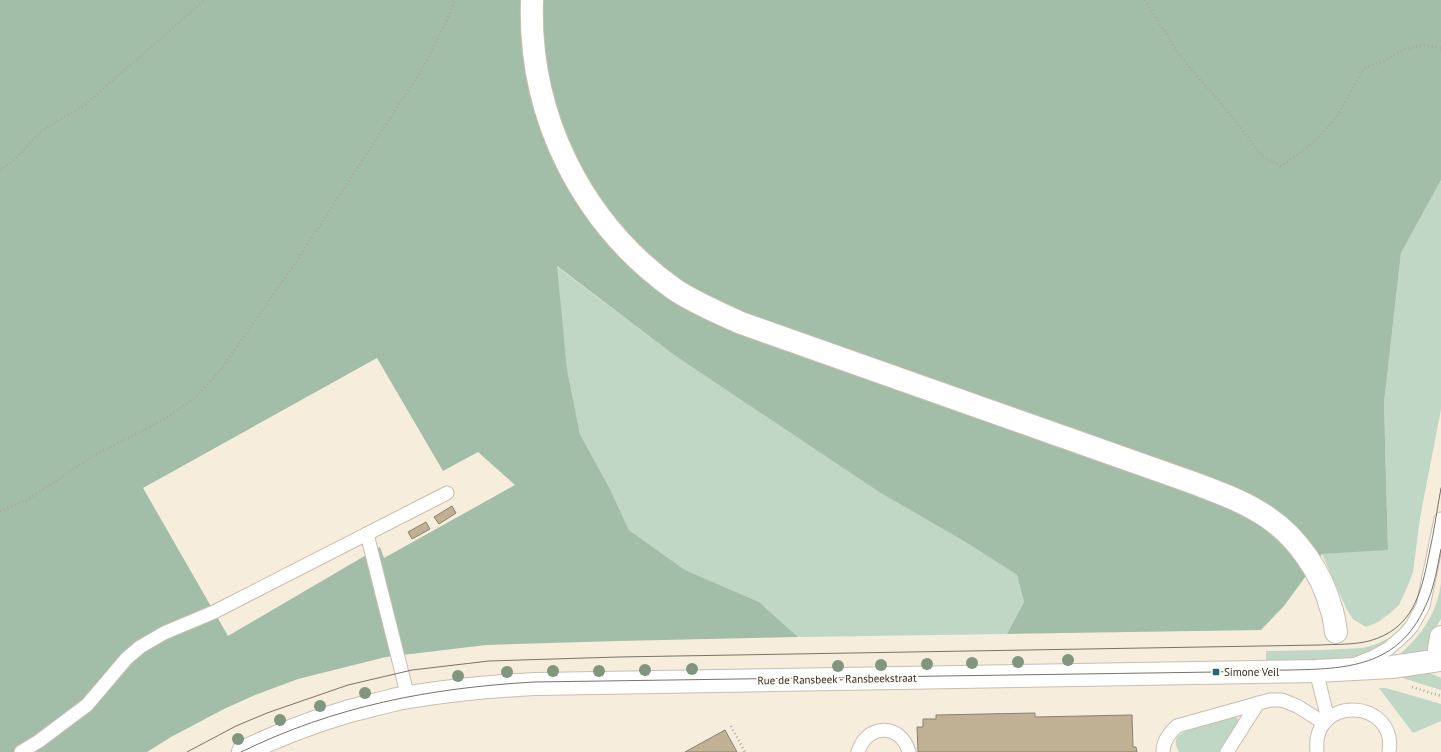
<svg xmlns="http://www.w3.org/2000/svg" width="1441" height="752" font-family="'PT Sans',sans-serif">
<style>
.green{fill:#bfd7c4}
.forest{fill:#a2bda8;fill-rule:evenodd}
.building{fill:#c0b195;stroke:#888072}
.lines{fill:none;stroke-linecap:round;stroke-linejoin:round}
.service-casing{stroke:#c7bfaf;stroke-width:15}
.minor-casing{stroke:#c7bfaf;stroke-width:24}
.secondary-casing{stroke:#c7bfaf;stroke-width:24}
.path{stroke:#afa89b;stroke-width:2.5;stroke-dasharray:1 3;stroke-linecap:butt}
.service{stroke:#fff;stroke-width:13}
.minor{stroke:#fff;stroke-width:22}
.secondary{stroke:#fff;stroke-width:22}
.tram{stroke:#787369;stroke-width:1}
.tree{fill:#81967e}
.poi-dot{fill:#1e6a70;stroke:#fffbf4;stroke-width:1.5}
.labels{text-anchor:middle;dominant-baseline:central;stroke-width:3.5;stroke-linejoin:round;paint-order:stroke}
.poi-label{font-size:11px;fill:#322f28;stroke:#fffbf4;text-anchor:start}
.street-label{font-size:11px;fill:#322f28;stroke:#fffbf4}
</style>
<rect width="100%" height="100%" fill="#f6eddd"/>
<g class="green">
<path d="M1441,180V409L1420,518L1413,572L1409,583L1399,605L1389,614L1378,622L1366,627L1353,619L1347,610L1322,554L1388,549L1384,403L1401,253Z"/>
<path d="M556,266L674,355L879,492L967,543L1017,575L1024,602L1007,634L798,637L759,602L685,570L629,530L610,489L580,434L567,369Z"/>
<path d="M1441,583V619L1432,633L1429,651L1396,657C1420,638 1437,614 1441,583Z"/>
<path d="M1395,635L1371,653L1342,662L1266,665V651L1321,650L1363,648L1377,644Z"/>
<path d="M1427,672L1441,678V690L1390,674Z"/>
<path d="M1379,688H1386L1441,704V721L1413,733Z"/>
<path d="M1235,716L1238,719L1239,723L1221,752H1179C1177,748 1175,744 1176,740C1179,728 1223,720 1235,716Z"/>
</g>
<path class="forest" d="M0,0H1441V180L1401,253L1384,403L1388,550L1322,554L1284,606L1261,630L1007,634L1024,602L1017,575L967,543L879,492L674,355L557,266L567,369L580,434L610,489L629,530L685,570L759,602L798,637L617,641L486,645L386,657L298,679L255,695L224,709L171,737L147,752H0ZM377,358L443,471L478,452L515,485L384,558L380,547L228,636L143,488Z"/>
<g class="building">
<path d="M452,506L456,513L439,524L434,517Z"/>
<path d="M426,522L430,529L412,539L408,532Z"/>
<path d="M1035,713V717L1132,715L1133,747H1136L1137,752H918L917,727H923V719H936V715Z"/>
<path d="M725,730L737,752H685Z"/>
</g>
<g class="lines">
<defs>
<g id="service">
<path d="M367,534L408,697"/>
<path d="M1358,663L1373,657L1388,649L1405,634L1412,626L1423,606L1441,519"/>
<path d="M1316,671L1328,719"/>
<path d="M21,752L39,741L87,705L127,658L140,647L164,633L214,612L447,493"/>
<path d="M858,752C867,723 901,723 909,752"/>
<path d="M1163,752C1163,741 1169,733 1177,726L1270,700H1282L1297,706L1324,723"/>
<path d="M1227,752L1258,703"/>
<path d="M1317,752C1311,693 1398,699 1389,752"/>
</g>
<g id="minor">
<path d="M532,0C528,115 581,222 674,289C695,303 719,313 741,323L1191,482C1217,492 1244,501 1267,517C1297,537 1322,573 1331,608C1334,616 1335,624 1336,632"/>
<path d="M243,752C286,731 330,715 377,704C387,702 398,698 409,697C451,690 493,686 536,684L1316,671L1392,667L1441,660"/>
</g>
<path id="secondary" d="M1441,637L1439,649L1441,658"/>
</defs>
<use href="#service" class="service-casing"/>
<use href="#minor" class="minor-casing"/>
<use href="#secondary" class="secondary-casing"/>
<g class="path">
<path d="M1145,0L1180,56L1230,114L1262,156L1281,166C1303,152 1325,134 1340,111C1349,97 1355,81 1364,68L1381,62L1405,49L1425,45L1441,48"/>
<path d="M0,170L16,158L40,132L83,106L205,0"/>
<path d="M0,511L27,500L93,456L165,419L196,397L222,368L293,266L423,68L447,20L454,0"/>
<path d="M1412,687L1441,696"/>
<path d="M731,726L745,752"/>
</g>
<use href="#service" class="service"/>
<use href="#minor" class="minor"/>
<use href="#secondary" class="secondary"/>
<g class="tram">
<path d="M187,752L236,726L267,713L348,685L412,670L489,661L618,657L1320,645C1336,644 1353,645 1369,641C1413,629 1421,594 1429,554C1434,532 1437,510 1441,488"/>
<path d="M241,752C335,706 430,688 534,682L1216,672C1240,671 1265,670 1289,670C1346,669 1398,667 1425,607C1434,589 1437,569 1441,549"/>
</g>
</g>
<g class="tree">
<circle cx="1068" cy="660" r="6"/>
<circle cx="1018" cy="662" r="6"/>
<circle cx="972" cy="663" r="6"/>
<circle cx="927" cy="664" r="6"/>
<circle cx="881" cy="665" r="6"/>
<circle cx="838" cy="666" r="6"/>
<circle cx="692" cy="669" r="6"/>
<circle cx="645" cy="670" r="6"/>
<circle cx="553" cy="671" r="6"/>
<circle cx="599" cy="671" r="6"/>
<circle cx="507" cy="672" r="6"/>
<circle cx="458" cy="676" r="6"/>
<circle cx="365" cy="693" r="6"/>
<circle cx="320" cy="706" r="6"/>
<circle cx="280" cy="720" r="6"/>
<circle cx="238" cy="739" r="6"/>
</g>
<rect class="poi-dot" x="1212" y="668" width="8" height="8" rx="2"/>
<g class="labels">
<g class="poi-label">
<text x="1224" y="672">Simone Veil</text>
</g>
<g class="street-label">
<text transform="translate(837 679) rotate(-1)">Rue de Ransbeek - Ransbeekstraat</text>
</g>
</g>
</svg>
